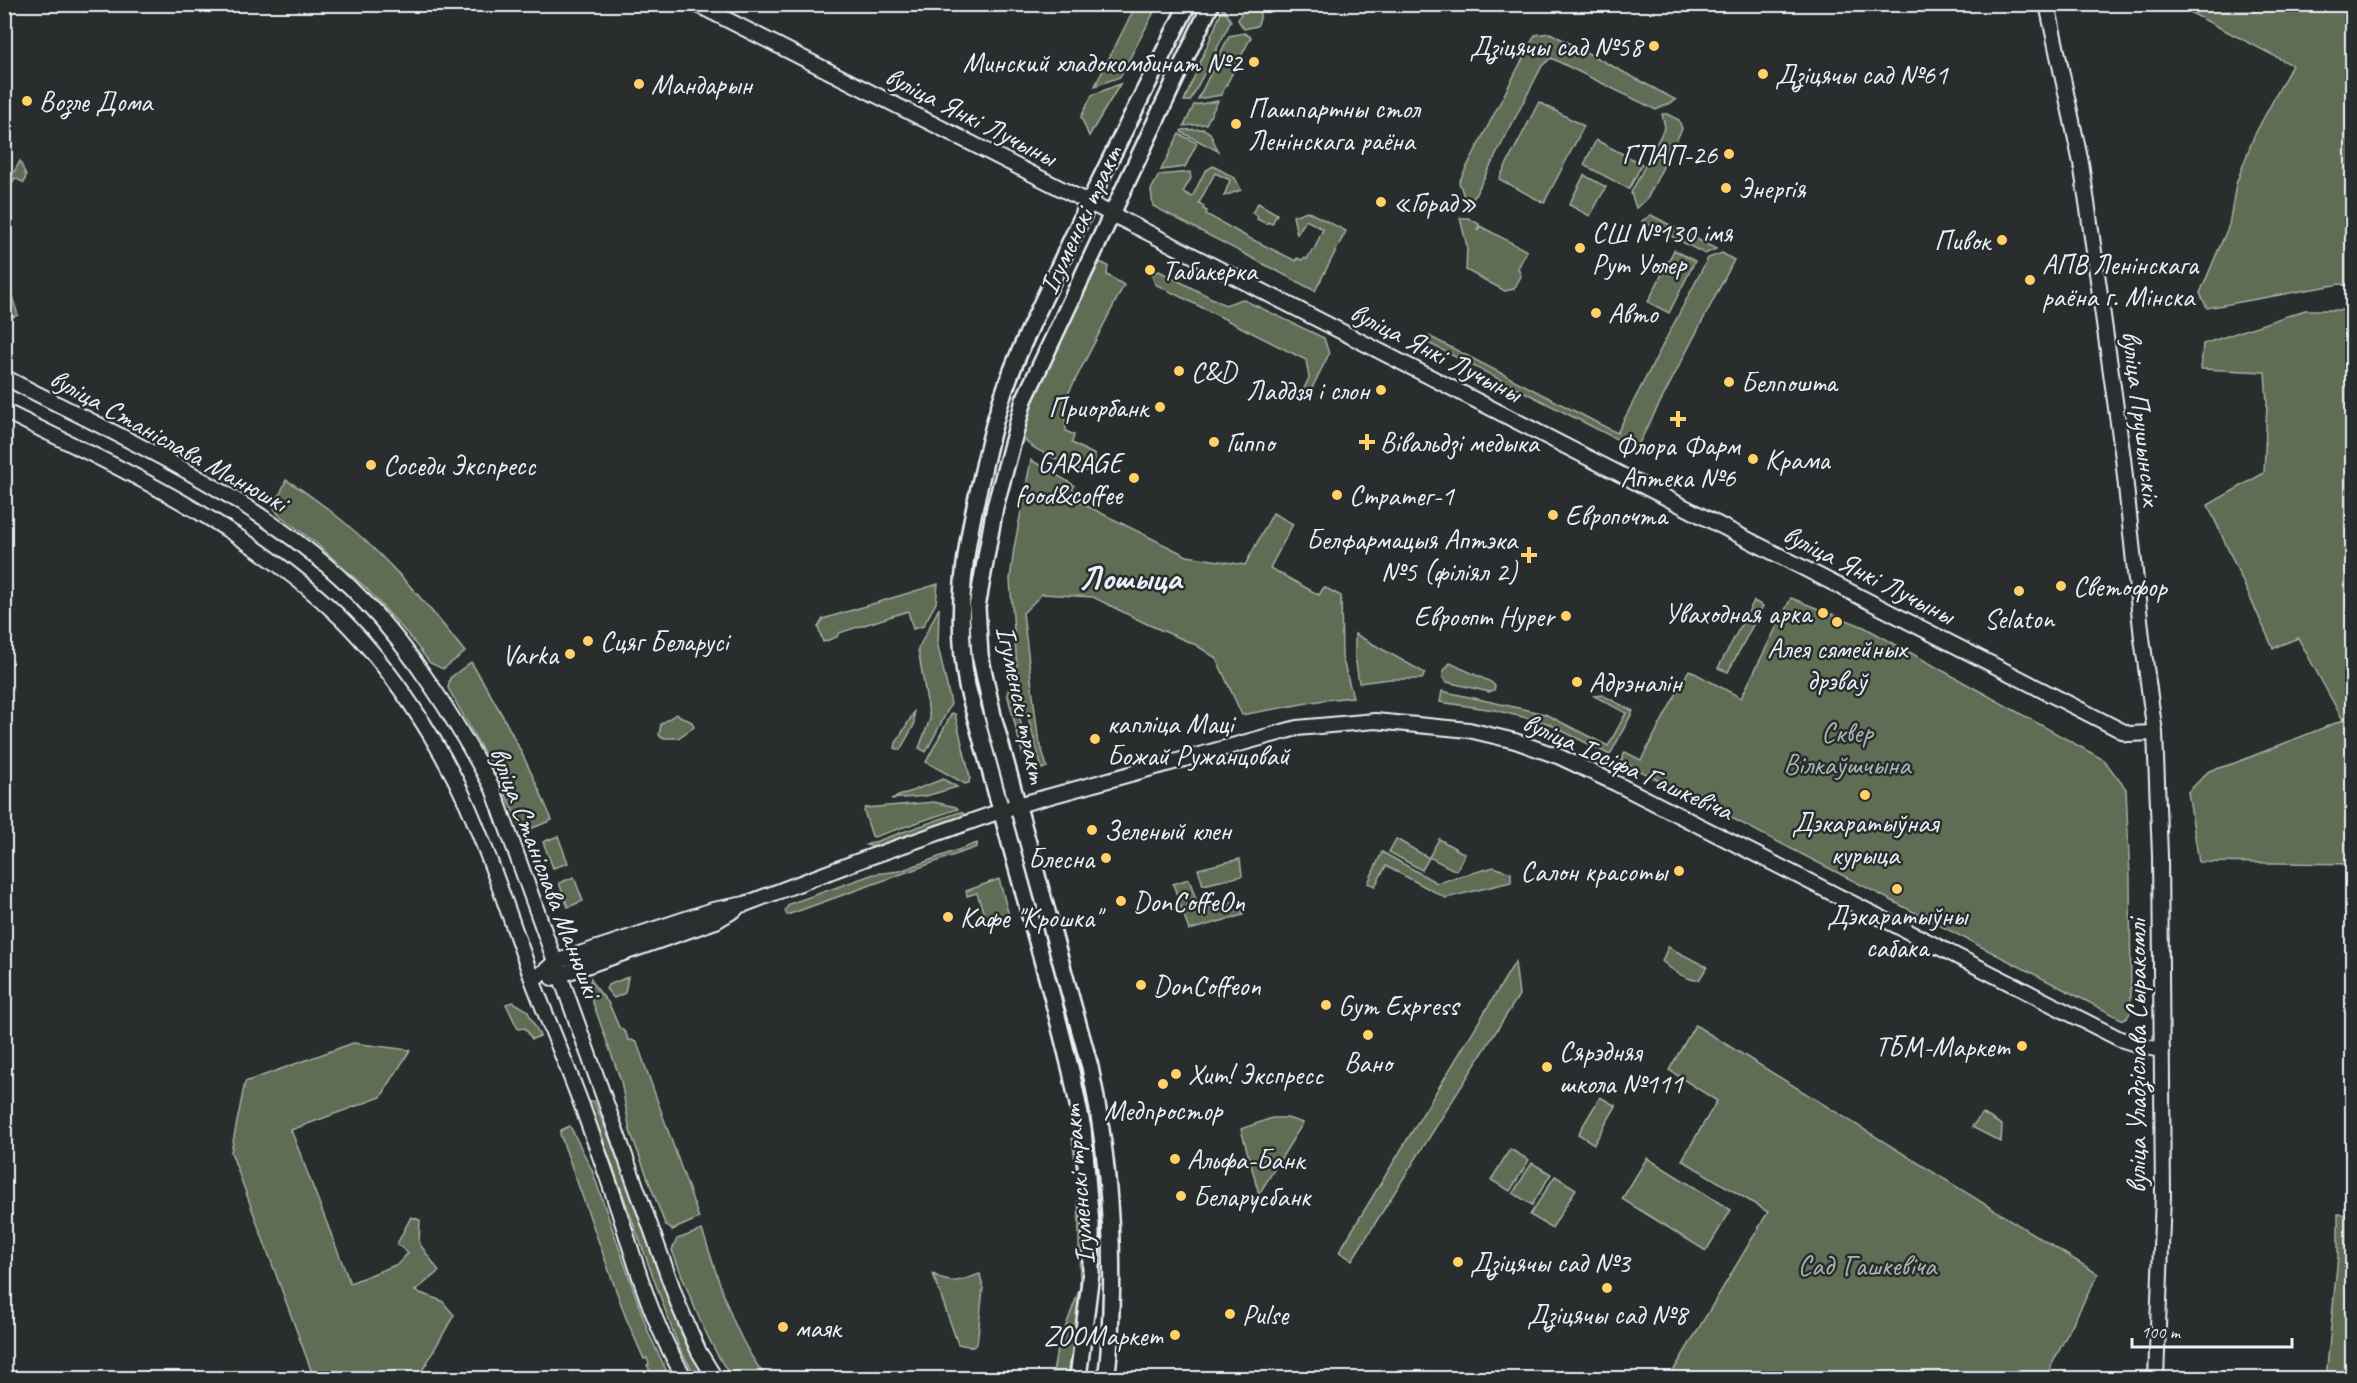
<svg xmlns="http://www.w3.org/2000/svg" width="2357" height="1383" font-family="Caveat,sans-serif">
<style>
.green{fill:#5f6d55;stroke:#a4afa6;stroke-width:1.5}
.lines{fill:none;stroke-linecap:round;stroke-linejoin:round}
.secondary-casing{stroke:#e8f1f8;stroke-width:18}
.primary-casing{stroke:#e8f1f8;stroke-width:20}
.secondary{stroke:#2a2d2e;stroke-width:14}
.primary{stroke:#2a2d2e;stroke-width:15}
.poi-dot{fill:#ffd166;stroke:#2a2d2e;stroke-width:2}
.labels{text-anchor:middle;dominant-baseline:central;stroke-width:5;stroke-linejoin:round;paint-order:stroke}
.poi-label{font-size:28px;fill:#e8f1f8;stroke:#2a2d2e;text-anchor:start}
.street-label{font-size:28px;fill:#e8f1f8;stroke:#2a2d2e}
.park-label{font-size:28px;fill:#aab6af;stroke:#2a2d2e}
.district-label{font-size:34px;font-weight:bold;fill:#e8f1f8;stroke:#2a2d2e}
</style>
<rect width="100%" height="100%" fill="#2a2d2e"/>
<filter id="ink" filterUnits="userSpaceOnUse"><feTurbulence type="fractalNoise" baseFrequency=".0167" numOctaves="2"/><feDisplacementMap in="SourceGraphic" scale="12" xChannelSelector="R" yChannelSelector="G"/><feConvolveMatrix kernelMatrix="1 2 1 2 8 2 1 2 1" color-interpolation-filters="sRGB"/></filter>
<g filter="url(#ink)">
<g class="green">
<path d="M2349,4L2352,7V287L2340,284L2207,308L2200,293L2229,225L2236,184L2254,136L2292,65L2176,5Z"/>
<path d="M1136,5H1151L1154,12L1120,77L1095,86Z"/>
<path d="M1244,7L1260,12V19L1257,26L1244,29L1238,20Z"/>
<path d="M1223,8L1231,21L1190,101H1184Z"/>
<path d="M1244,33L1251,37L1221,95L1198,99L1229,36Z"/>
<path d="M1550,33L1676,100L1656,110L1551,58L1542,66L1468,209L1459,182L1535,35Z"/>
<path d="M1120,84L1089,136L1081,117L1092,95Z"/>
<path d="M1218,101L1206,124L1184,126L1194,105Z"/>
<path d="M1539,102L1584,126L1544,203L1499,179Z"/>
<path d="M1662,114H1667L1679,120L1682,129L1647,199L1636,208L1631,193L1665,127Z"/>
<path d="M1204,129L1210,133L1218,151L1181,132L1182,130Z"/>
<path d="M1179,134L1197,143L1185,167L1161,170Z"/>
<path d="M1596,140L1642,164L1629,189L1584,165Z"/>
<path d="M20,161L26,176L24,183L15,178L5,197V189Z"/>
<path d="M1213,166L1235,178L1241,190L1224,196L1230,180L1215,173L1199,203L1204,206L1203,209L1207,211L1206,214L1247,237L1296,261L1297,258L1302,260L1304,258L1307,259L1312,250H1314L1323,229L1306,220L1297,234L1293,216L1307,211L1346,231L1315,291L1153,206L1151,190L1159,175L1190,172L1191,178L1183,192L1192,197L1205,171Z"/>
<path d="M1584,175L1606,187L1590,216L1569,205Z"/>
<path d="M1258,203L1277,214L1272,224L1268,222L1267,224L1257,219L1258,216L1252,213Z"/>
<path d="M1651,215L1716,249L1705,254L1642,221Z"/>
<path d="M1460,218H1468L1479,224L1477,231L1480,226L1527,251L1518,268L1521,276L1514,289L1505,291L1466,270L1467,246Z"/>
<path d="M1674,250L1695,261L1669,313L1648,302Z"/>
<path d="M1722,253L1734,260L1636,449L1426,342L1429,336L1617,433L1708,258Z"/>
<path d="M1100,262L1108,266L1107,275L1124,285L1065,400L1066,431L1074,435L1072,443L1095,455V466C1086,476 1077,469 1066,464C1056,458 1028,448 1024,438C1015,419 1087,287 1100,262Z"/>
<path d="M4,271L18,315L13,317L5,313Z"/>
<path d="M1159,271L1225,305L1242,299L1324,338L1329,354L1309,394L1299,398L1309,378L1306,360L1155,284L1151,273Z"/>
<path d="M2305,310H2352V864L2199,862L2188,792L2209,771L2235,763L2343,720L2298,638L2273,648L2208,505L2264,473L2267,404L2265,372L2201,369L2203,344Z"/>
<path d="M1031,460L1074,485L1071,498L1187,556L1245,565L1273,513L1293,524L1270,568L1319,595L1324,587L1341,596L1342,657L1353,697L1324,700L1242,715L1216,658L1196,645L1147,624L1093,597L1042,594L1023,613L1038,736L1047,767L1042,769L1018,679L1010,580L1014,548Z"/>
<path d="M286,480C301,488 314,499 328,509C381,550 424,600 465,652L443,669L430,663L410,637L367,589L318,545L278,514L274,508Z"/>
<path d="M938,584L936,603L923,626L913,629L908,611L839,633L837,637L823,642L818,627L823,619Z"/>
<path d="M1791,598L1864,627L2104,760L2126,789L2130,879L2131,1011L2127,1018L2123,1020L1621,761L1625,752L1641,760L1689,670L1741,698Z"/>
<path d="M1754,601L1763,606L1728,672L1718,668Z"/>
<path d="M939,608L938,646L951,704L926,752L919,748L930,719L918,649Z"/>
<path d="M1355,634L1425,673L1422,679H1390L1359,683L1355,656Z"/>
<path d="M471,662C503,713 529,764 552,820L523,832L499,780L448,688L450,678Z"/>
<path d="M1450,663L1491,682L1495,686L1494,690L1489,692L1447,682L1443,678V672Z"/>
<path d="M1009,689L1013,692L1029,755L1028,760L1023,756L1007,693Z"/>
<path d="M1442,691L1545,714L1608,746L1626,713L1594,696L1602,695L1633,711L1610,755L1547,723L1494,710L1440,702Z"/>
<path d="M914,712V725L900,750L895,748L896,743Z"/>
<path d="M952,713L955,714L970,777L969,783L965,784L926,762Z"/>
<path d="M676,714L692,722L694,727L678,738H662L659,735L661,724Z"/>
<path d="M943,779L957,787L926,796L891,799Z"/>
<path d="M934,802L956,807L958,809L874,837L872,836L864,811L865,808Z"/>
<path d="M960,812L967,815L878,848L866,845Z"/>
<path d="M558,836L568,863L553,868L543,842Z"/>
<path d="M1396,839L1429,858L1422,870L1389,852Z"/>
<path d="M1439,839L1465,854L1456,871L1429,857Z"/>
<path d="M977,843V847L787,915L785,911L789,904L874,874L900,871Z"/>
<path d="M1382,852L1437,883L1494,867L1511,873V882L1446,898L1386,866L1375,886L1368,883Z"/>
<path d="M1240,859L1242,876L1203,885L1198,869Z"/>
<path d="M574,877L583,901L568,907L559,883Z"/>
<path d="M999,879L1010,919L988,927L977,893L967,896L966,891Z"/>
<path d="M1189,879L1200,911L1239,900L1243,915L1189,930L1173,884Z"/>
<path d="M1668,947L1707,967L1699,980C1687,981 1670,969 1662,961Z"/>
<path d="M1515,962L1519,995L1352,1260L1339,1252Z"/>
<path d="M628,977L625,993L614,998L606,989L608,985Z"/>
<path d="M591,978L594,985L609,1004L619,1027L626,1033L628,1040H632L637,1043L699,1218L672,1230L665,1224L630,1131L621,1081L588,989Z"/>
<path d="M513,1002L527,1010L540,1036L532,1039L525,1028L518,1029L506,1004Z"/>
<path d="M1695,1025L2098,1274L2045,1378H1669L1768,1212L1682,1160L1717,1101L1669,1070Z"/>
<path d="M353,1043L410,1050L381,1097L291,1130L350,1283L398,1264L408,1253L397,1244L411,1217L420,1220L419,1243L439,1271L415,1291L442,1301L454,1315L422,1371L391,1378H314L231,1152L245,1082Z"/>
<path d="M1600,1097L1616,1106L1594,1144L1578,1134Z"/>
<path d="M594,1101L612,1145L678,1326L688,1349L706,1378H697L679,1348L589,1102Z"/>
<path d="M1982,1113L2002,1125L2001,1142L1972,1127Z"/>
<path d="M1272,1118H1287L1303,1123L1259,1194L1241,1129Z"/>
<path d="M570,1126L592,1170L649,1334L670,1378H654L647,1365L649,1364L647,1358L644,1359L626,1318L560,1134L561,1130Z"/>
<path d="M1072,1138L1080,1143L1084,1174V1290L1067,1378H1052L1057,1350L1080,1288L1078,1181Z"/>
<path d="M1510,1149L1529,1160L1510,1191L1491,1180Z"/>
<path d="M1647,1158L1731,1210L1706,1251L1622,1199Z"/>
<path d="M1532,1163L1551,1174L1532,1205L1513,1193Z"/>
<path d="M1555,1176L1576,1189L1552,1228L1530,1215Z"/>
<path d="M2338,1214L2352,1215V1378H2326L2338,1256Z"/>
<path d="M702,1230C720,1281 732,1336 767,1378H732C705,1339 689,1294 672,1250L677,1239Z"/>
<path d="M933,1274C952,1286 959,1281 980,1274L983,1288L977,1344L973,1347L958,1344Z"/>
</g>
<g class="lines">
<defs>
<g id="secondary">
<path d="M696,4L1143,230L2128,734L2155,733"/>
<path d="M2047,4L2081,163L2088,209L2123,458L2142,638L2155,733L2160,855L2163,1196L2156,1378"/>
<path d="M4,377C122,438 270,502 362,599C416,655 456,721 493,789L679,1306L699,1352L715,1378"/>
<path d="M4,411C122,469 247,526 342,619C391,668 438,740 467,804C492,861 511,920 532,979C548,1021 566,1063 582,1106C595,1143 609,1180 621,1218C639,1274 654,1328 685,1378"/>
<path d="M552,978L716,921L736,909"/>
<path d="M533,981L555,962L713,910L745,904L864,859L1018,805L1297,728L1375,721L1469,730L1515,741L1560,757L1615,783L2120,1039L2145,1047L2162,1050"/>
</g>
<g id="primary">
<path d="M1078,1378L1091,1273V1224L1083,1129L1071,1071L1052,996L967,686C954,614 965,545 982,475C988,448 994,421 1003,395C1018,350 1041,306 1061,262C1101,175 1145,90 1188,4"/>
<path d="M1106,1378C1110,1356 1110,1333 1111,1310C1114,1227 1107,1148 1090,1067L994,720L980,655L977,607L995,507L1024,400L1211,4"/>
</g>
</defs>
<use href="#secondary" class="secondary-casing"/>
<use href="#primary" class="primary-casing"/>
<use href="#secondary" class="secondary"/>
<use href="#primary" class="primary"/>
</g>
</g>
<g class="poi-dot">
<circle cx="1654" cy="46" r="6"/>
<circle cx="1254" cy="62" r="6"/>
<circle cx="1763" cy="74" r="6"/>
<circle cx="639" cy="84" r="6"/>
<circle cx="27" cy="101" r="6"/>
<circle cx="1236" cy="124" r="6"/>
<circle cx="1729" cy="154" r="6"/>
<circle cx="1726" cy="188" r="6"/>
<circle cx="1381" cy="202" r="6"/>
<circle cx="2002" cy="240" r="6"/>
<circle cx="1580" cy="248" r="6"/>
<circle cx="1150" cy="270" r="6"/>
<circle cx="2030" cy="280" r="6"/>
<circle cx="1596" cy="313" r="6"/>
<circle cx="1179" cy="371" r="6"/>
<circle cx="1729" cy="382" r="6"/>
<circle cx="1381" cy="390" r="6"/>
<circle cx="1160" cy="407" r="6"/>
<path d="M1675 410h6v6h6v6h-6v6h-6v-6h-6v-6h6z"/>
<circle cx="1214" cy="442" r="6"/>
<path d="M1364 433h6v6h6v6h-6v6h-6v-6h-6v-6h6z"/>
<circle cx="1753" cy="459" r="6"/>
<circle cx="371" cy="465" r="6"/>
<circle cx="1134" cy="478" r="6"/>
<circle cx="1337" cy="495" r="6"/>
<circle cx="1553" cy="515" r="6"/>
<path d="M1526 546h6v6h6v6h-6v6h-6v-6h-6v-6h6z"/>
<circle cx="2061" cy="586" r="6"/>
<circle cx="2019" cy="591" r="6"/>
<circle cx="1823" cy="613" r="6"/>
<circle cx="1566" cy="616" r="6"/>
<circle cx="1837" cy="622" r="6"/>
<circle cx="588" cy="641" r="6"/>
<circle cx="570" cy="654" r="6"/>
<circle cx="1577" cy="682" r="6"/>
<circle cx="1095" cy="739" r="6"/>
<circle cx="1865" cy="795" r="6"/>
<circle cx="1092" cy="830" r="6"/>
<circle cx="1106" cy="858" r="6"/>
<circle cx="1679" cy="871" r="6"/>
<circle cx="1897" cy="889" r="6"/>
<circle cx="1121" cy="901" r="6"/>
<circle cx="948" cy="917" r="6"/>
<circle cx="1141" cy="985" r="6"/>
<circle cx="1326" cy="1005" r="6"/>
<circle cx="1368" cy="1035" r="6"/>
<circle cx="2022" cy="1046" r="6"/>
<circle cx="1547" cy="1067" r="6"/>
<circle cx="1176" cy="1074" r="6"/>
<circle cx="1163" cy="1084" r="6"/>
<circle cx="1175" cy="1159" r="6"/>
<circle cx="1181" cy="1196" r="6"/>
<circle cx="1458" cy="1262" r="6"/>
<circle cx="1607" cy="1288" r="6"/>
<circle cx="1230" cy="1314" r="6"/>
<circle cx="783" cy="1327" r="6"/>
<circle cx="1175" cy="1335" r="6"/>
</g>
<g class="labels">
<g class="poi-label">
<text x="1642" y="46" text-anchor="end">Дзіцячы сад №58</text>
<text x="1242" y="62" text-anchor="end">Минский хладокомбинат №2</text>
<text x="1775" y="74">Дзіцячы сад №61</text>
<text x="651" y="84">Мандарын</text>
<text x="39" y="101">Возле Дома</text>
<text x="1248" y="108">Пашпартны стол<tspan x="1248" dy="32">Ленінскага раёна</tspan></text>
<text x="1717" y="154" text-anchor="end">ГПАП-26</text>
<text x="1738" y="188">Энергія</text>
<text x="1393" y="202">«Горад»</text>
<text x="1592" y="232">СШ №130 імя<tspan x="1592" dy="32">Рут Уолер</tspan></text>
<text x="1990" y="240" text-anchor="end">Пивок</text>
<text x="2042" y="264">АПВ Ленінскага<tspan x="2042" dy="32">раёна г. Мінска</tspan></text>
<text x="1162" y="270">Табакерка</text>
<text x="1608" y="313">Авто</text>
<text x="1191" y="371">C&amp;D</text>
<text x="1741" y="382">Белпошта</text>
<text x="1369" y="390" text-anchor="end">Ладдзя і слон</text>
<text x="1148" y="407" text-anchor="end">Приорбанк</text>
<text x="1226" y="442">Гиппо</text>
<text x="1380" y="442">Вівальдзі медыка</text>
<text x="1678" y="445" text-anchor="middle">Флора Фарм<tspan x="1678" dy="32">Аптека №6</tspan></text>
<text x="1765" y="459">Крама</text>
<text x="1122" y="462" text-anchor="end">GARAGE<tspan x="1122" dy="32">food&amp;coffee</tspan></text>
<text x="383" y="465">Соседи Экспресс</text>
<text x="1349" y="495">Стратег-1</text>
<text x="1565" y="515">Европочта</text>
<text x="1517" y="539" text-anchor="end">Белфармацыя Аптэка<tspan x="1517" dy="32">№5 (філіял 2)</tspan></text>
<text x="2073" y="586">Светофор</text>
<text x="1811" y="613" text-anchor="end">Уваходная арка</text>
<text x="1554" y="616" text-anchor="end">Евроопт Hyper</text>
<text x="2019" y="618" text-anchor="middle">Selaton</text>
<text x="600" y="641">Сцяг Беларусі</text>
<text x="1837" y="648" text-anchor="middle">Алея сямейных<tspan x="1837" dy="32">дрэваў</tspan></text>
<text x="558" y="654" text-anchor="end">Varka</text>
<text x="1589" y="682">Адрэналін</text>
<text x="1107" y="723">капліца Маці<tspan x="1107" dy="32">Божай Ружанцовай</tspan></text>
<text x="1865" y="822" text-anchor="middle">Дэкаратыўная<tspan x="1865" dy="32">курыца</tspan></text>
<text x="1104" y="830">Зеленый клен</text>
<text x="1094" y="858" text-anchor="end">Блесна</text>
<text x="1667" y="871" text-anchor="end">Салон красоты</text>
<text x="1133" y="901">DonCoffeOn</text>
<text x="1897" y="915" text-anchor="middle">Дэкаратыўны<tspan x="1897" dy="32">сабака</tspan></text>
<text x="960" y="917">Кафе "Крошка"</text>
<text x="1153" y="985">DonCoffeon</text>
<text x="1338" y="1005">Gym Express</text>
<text x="2010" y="1046" text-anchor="end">ТБМ-Маркет</text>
<text x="1559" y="1051">Сярэдняя<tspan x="1559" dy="32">школа №111</tspan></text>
<text x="1368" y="1062" text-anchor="middle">Вано</text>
<text x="1188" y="1074">Хит! Экспресс</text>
<text x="1163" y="1110" text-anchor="middle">Медпростор</text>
<text x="1187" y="1159">Альфа-Банк</text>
<text x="1193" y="1196">Беларусбанк</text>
<text x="1470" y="1262">Дзіцячы сад №3</text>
<text x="1242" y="1314">Pulse</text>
<text x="1607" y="1314" text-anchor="middle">Дзіцячы сад №8</text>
<text x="795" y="1327">маяк</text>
<text x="1163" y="1335" text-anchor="end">ZOOМаркет</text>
</g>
<g class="street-label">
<text transform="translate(971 116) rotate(27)">вуліца Янкі Лучыны</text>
<text transform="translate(1080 220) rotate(-65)">Ігуменскі тракт</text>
<text transform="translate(1436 352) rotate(27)">вуліца Янкі Лучыны</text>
<text transform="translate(2142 418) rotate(83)">вуліца Прушынскіх</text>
<text transform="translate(169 440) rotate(29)">вуліца Станіслава Манюшкі</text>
<text transform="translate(1869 574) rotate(27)">вуліца Янкі Лучыны</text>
<text transform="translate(1022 704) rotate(78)">Ігуменскі тракт</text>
<text transform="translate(1628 766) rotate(24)">вуліца Іосіфа Гашкевіча</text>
<text transform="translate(546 872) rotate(69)">вуліца Станіслава Манюшкі</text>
<text transform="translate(2136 1056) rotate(-90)">вуліца Уладзіслава Сыракомлі</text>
<text transform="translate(1078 1185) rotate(-95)">Ігуменскі тракт</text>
</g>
<g class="park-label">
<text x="1847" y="732">Сквер<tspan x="1847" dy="32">Вілкаўшчына</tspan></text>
<text x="1867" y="1265">Сад Гашкевіча</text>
</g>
<g class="district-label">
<text x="1130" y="577">Лошыца</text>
</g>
</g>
<rect width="2357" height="1383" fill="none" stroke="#2a2d2e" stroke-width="24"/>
<rect x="12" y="12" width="2333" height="1359" fill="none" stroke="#e8f1f8" stroke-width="2" filter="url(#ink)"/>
<path d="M2132 1338v9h160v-9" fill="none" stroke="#e8f1f8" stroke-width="3"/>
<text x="2141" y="1338" font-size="18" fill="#e8f1f8" stroke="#2a2d2e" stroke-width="4.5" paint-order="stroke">100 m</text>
</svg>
